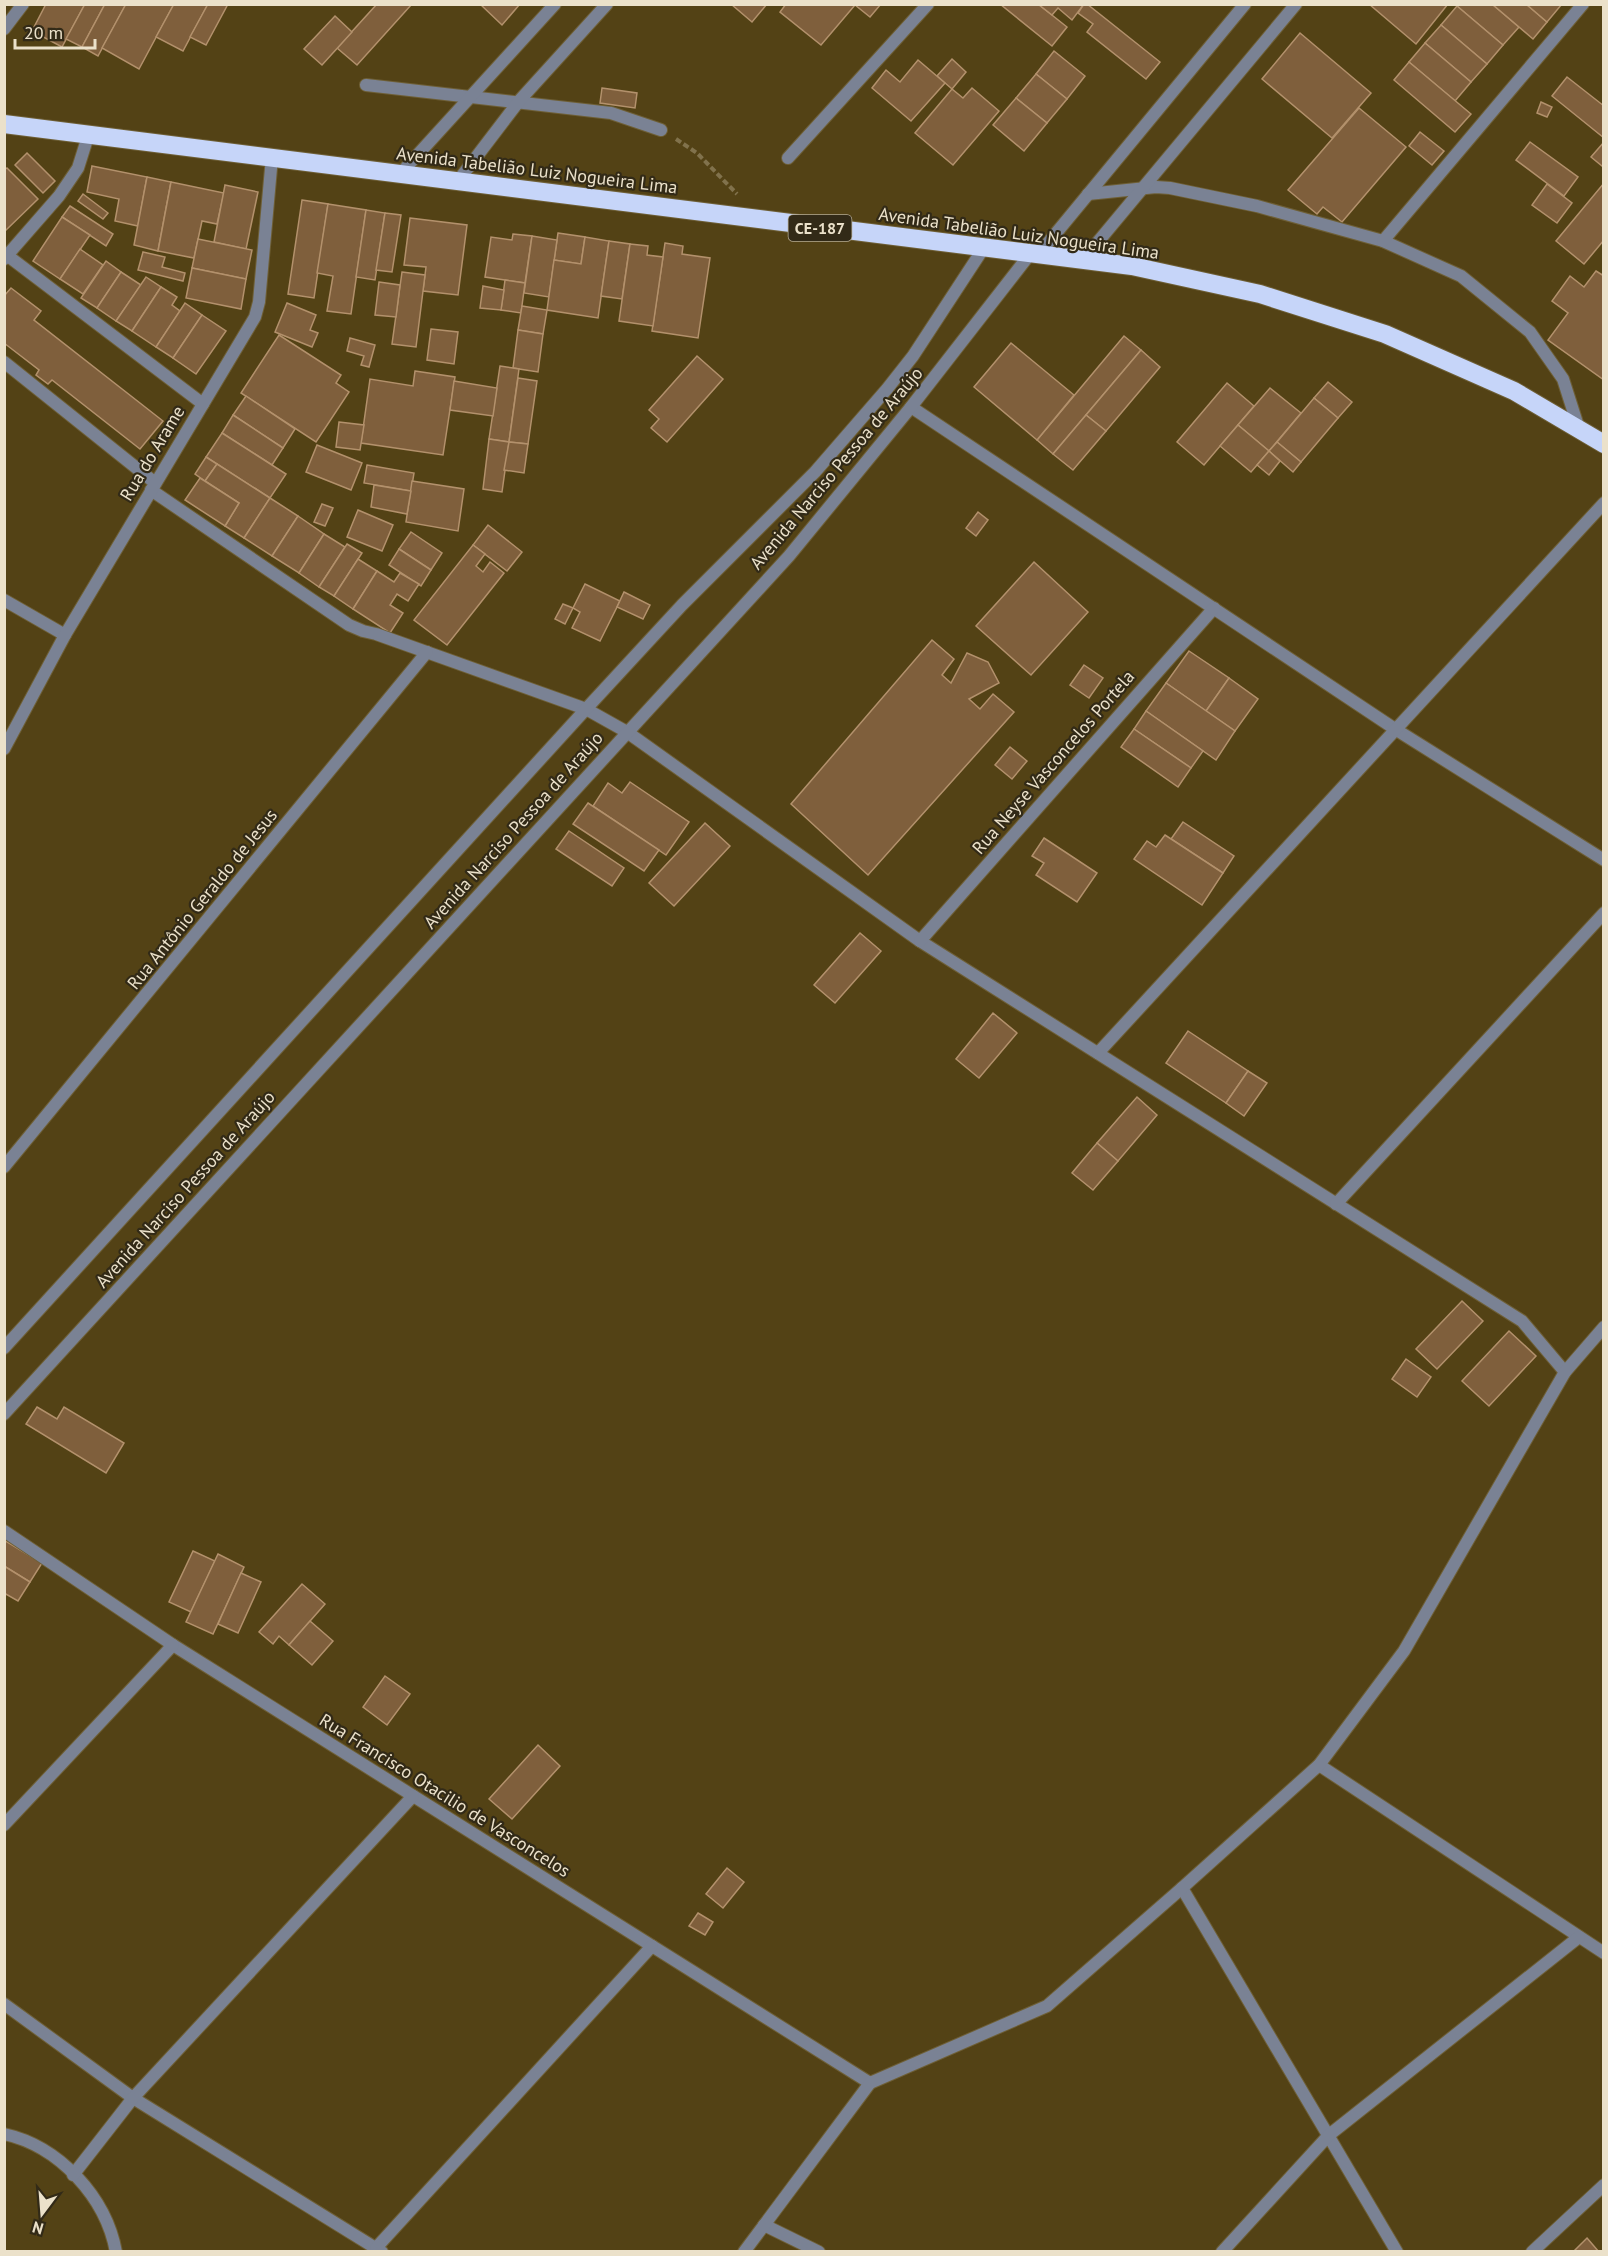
<svg xmlns="http://www.w3.org/2000/svg" width="1608" height="2256" font-family="'PT Sans',sans-serif">
<style>
.building{fill:#7f5f3c;stroke:#b3916c;stroke-width:1.5}
.lines{fill:none;stroke-linecap:round;stroke-linejoin:round}
.street-casing{stroke:#6e5f36;stroke-width:14}
.highway-casing{stroke:#6e5f36;stroke-width:20}
.path{stroke:#81724c;stroke-width:4;stroke-dasharray:6 3;stroke-linecap:butt}
.street{stroke:#7a8294;stroke-width:12}
.highway{stroke:#c6d5f9;stroke-width:18}
.labels{text-anchor:middle;dominant-baseline:central;stroke-width:4.5;stroke-linejoin:round;paint-order:stroke}
.shield{fill:#322a17;stroke:#b4aa94;stroke-width:1.5}
.shield-label{font-size:16px;font-weight:bold;fill:#ebe1ca}
.street-label{font-size:18px;fill:#ebe1ca;stroke:#322a17}
</style>
<rect width="100%" height="100%" fill="#534215"/>
<g class="building">
<path d="M46,4H85L62,47L32,31Z"/>
<path d="M85,4H105L82,47L66,39Z"/>
<path d="M105,4H126L98,56L82,47Z"/>
<path d="M126,4H174L139,69L102,48Z"/>
<path d="M174,4H208L183,51L156,37Z"/>
<path d="M208,4H228L206,45L190,37Z"/>
<path d="M377,4H412L357,65L337,48Z"/>
<path d="M480,4H520L502,25Z"/>
<path d="M731,4H767L752,22Z"/>
<path d="M786,4H881L870,17L855,5L821,45L780,12Z"/>
<path d="M1000,4H1038L1067,27L1052,46Z"/>
<path d="M1038,4H1084L1072,20L1058,8L1052,15Z"/>
<path d="M1084,4H1087L1160,62L1146,79L1087,32L1093,24L1078,13Z"/>
<path d="M1369,4H1448L1416,44Z"/>
<path d="M1458,4H1492L1519,27L1503,45L1457,6Z"/>
<path d="M1492,4H1526L1547,22L1533,39Z"/>
<path d="M1526,4H1562L1547,22Z"/>
<path d="M1457,6L1503,45L1487,64L1441,25Z"/>
<path d="M335,16L352,32L322,65L304,49Z"/>
<path d="M1441,25L1487,64L1471,82L1425,43Z"/>
<path d="M1300,33L1371,93L1332,138L1262,79Z"/>
<path d="M1425,43L1471,82L1455,101L1409,62Z"/>
<path d="M1054,51L1085,76L1067,99L1036,74Z"/>
<path d="M952,59L966,72L952,89L937,76Z"/>
<path d="M918,60L945,83L911,121L872,88L886,70L900,82Z"/>
<path d="M1409,62L1471,114L1455,132L1394,80Z"/>
<path d="M1036,74L1067,99L1047,123L1016,98Z"/>
<path d="M1567,77L1604,106V138L1552,96Z"/>
<path d="M602,88L637,93L635,108L600,103Z"/>
<path d="M972,88L999,111L953,165L915,133L952,89L963,98Z"/>
<path d="M1016,98L1047,123L1024,151L993,125Z"/>
<path d="M1541,102L1552,107L1547,117L1537,113Z"/>
<path d="M1359,108L1406,147L1342,222L1323,207L1317,214L1288,190Z"/>
<path d="M1420,132L1444,151L1432,165L1409,146Z"/>
<path d="M1530,142L1578,177L1564,196L1516,160Z"/>
<path d="M1604,142V164L1602,166L1591,157Z"/>
<path d="M27,153L55,181L43,193L15,165Z"/>
<path d="M92,166L147,177L138,226L115,221L119,199L87,192Z"/>
<path d="M7,168L38,199L4,232V170Z"/>
<path d="M147,177L171,182L158,251L134,245Z"/>
<path d="M171,182L224,193L217,224L202,221L194,258L158,251Z"/>
<path d="M1604,183V240L1584,264L1556,241Z"/>
<path d="M1547,184L1572,203L1557,223L1532,205Z"/>
<path d="M225,185L258,192L246,249L214,242Z"/>
<path d="M83,194L108,213L103,219L78,201Z"/>
<path d="M302,200L328,204L314,298L288,294Z"/>
<path d="M328,204L366,210L351,314L327,311L333,276L317,273Z"/>
<path d="M70,206L113,234L106,246L62,217Z"/>
<path d="M366,210L385,213L375,280L356,277Z"/>
<path d="M385,213L401,215L392,272L376,270Z"/>
<path d="M62,217L90,235L60,279L33,261Z"/>
<path d="M410,218L467,225L458,295L423,291L426,267L404,265Z"/>
<path d="M558,233L585,237L581,264L554,260Z"/>
<path d="M513,234L532,236L525,283L485,277L491,237L512,240Z"/>
<path d="M532,236L557,240L549,297L524,293Z"/>
<path d="M585,237L609,241L598,318L547,310L554,260L581,264Z"/>
<path d="M198,239L252,250L246,279L192,268Z"/>
<path d="M609,241L630,244L622,299L601,296Z"/>
<path d="M665,243L683,246L682,254L710,258L698,338L652,331Z"/>
<path d="M630,244L648,246L647,255L663,257L653,326L619,321Z"/>
<path d="M80,249L103,265L83,294L60,279Z"/>
<path d="M143,252L165,257L162,267L185,273L183,281L138,270Z"/>
<path d="M106,261L121,272L97,308L81,298Z"/>
<path d="M192,268L246,279L241,309L186,298Z"/>
<path d="M1596,271L1604,276V380L1548,340L1568,313L1552,301L1570,276L1584,287Z"/>
<path d="M121,272L141,285L116,321L97,308Z"/>
<path d="M402,272L425,275L416,347L392,344Z"/>
<path d="M146,277L161,287L132,331L116,321Z"/>
<path d="M505,280L525,283L521,313L501,310Z"/>
<path d="M379,282L400,285L396,317L375,315Z"/>
<path d="M483,286L504,290L501,310L480,308Z"/>
<path d="M161,287L177,297L172,305L180,311L156,347L132,331Z"/>
<path d="M11,288L41,311L34,320L163,421L140,449L52,380L48,384L36,375L39,370L4,343V296Z"/>
<path d="M185,303L202,315L173,358L156,347Z"/>
<path d="M287,303L316,315L310,330L318,333L312,347L275,332Z"/>
<path d="M522,306L547,310L543,334L518,330Z"/>
<path d="M202,315L226,331L196,374L173,358Z"/>
<path d="M431,329L458,332L454,364L427,360Z"/>
<path d="M518,330L543,334L538,372L513,368Z"/>
<path d="M279,335L341,375L336,383L349,392L316,442L241,393Z"/>
<path d="M1124,336L1141,350L1053,454L1037,440Z"/>
<path d="M350,338L375,345L369,367L361,365L364,356L347,351Z"/>
<path d="M1011,343L1074,395L1037,440L974,387Z"/>
<path d="M1141,350L1160,367L1106,431L1086,415Z"/>
<path d="M697,356L723,379L667,442L651,428L659,419L649,410Z"/>
<path d="M500,366L519,369L509,442L489,439Z"/>
<path d="M415,371L455,377L443,455L361,443L370,379L413,386Z"/>
<path d="M518,378L537,381L528,444L509,442Z"/>
<path d="M454,381L497,388L493,416L450,410Z"/>
<path d="M1328,382L1352,402L1338,418L1314,398Z"/>
<path d="M1227,383L1254,406L1204,465L1177,442Z"/>
<path d="M1270,388L1301,413L1269,451L1238,425Z"/>
<path d="M246,396L295,429L283,448L233,415Z"/>
<path d="M1314,398L1338,418L1301,462L1277,442Z"/>
<path d="M233,415L283,448L272,465L222,433Z"/>
<path d="M1086,415L1106,431L1073,470L1053,454Z"/>
<path d="M339,422L364,425L360,450L336,447Z"/>
<path d="M1238,425L1269,451L1251,472L1220,446Z"/>
<path d="M222,433L286,474L270,498L206,457Z"/>
<path d="M489,439L509,442L502,492L483,489Z"/>
<path d="M509,442L528,444L524,473L504,470Z"/>
<path d="M1277,442L1301,462L1293,472L1269,451Z"/>
<path d="M317,445L362,463L351,490L306,472Z"/>
<path d="M1269,451L1280,461L1269,475L1257,465Z"/>
<path d="M206,457L217,464L205,481L195,474Z"/>
<path d="M217,464L270,498L244,538L225,526L239,503L205,481Z"/>
<path d="M367,465L414,473L411,491L364,483Z"/>
<path d="M200,478L239,503L225,526L185,500Z"/>
<path d="M412,481L464,489L458,531L406,522Z"/>
<path d="M374,485L411,491L407,514L371,507Z"/>
<path d="M270,498L298,516L272,556L244,538Z"/>
<path d="M322,504L333,508L325,526L314,522Z"/>
<path d="M358,510L393,525L382,551L347,537Z"/>
<path d="M978,512L988,520L976,536L966,528Z"/>
<path d="M298,516L324,534L299,573L272,556Z"/>
<path d="M488,525L522,552L507,571L473,545Z"/>
<path d="M411,532L442,553L431,570L399,549Z"/>
<path d="M324,534L345,547L319,587L299,573Z"/>
<path d="M347,544L362,553L334,596L319,587Z"/>
<path d="M473,545L485,554L476,566L483,572L490,562L504,573L447,645L414,620Z"/>
<path d="M399,549L431,570L421,586L389,565Z"/>
<path d="M358,559L377,571L353,609L334,596Z"/>
<path d="M1034,562L1088,612L1031,675L976,626Z"/>
<path d="M377,571L394,582L400,573L419,584L408,601L397,594L390,605L403,613L390,633L353,609Z"/>
<path d="M585,584L620,601L600,641L572,628L580,612L573,608Z"/>
<path d="M624,592L650,605L643,619L617,607Z"/>
<path d="M563,604L573,608L565,624L555,619Z"/>
<path d="M932,640L954,659L942,675L951,683L967,653L988,662L999,683L969,699L980,709L993,694L1014,712L868,875L791,804Z"/>
<path d="M1189,651L1229,678L1206,711L1166,683Z"/>
<path d="M1084,665L1103,678L1089,698L1070,685Z"/>
<path d="M1229,678L1258,699L1235,731L1206,711Z"/>
<path d="M1166,683L1235,731L1216,760L1146,711Z"/>
<path d="M1146,711L1203,751L1191,768L1134,729Z"/>
<path d="M1134,729L1191,768L1178,787L1121,747Z"/>
<path d="M1010,747L1027,761L1012,779L995,765Z"/>
<path d="M630,782L689,822L666,855L593,806L608,783L622,793Z"/>
<path d="M588,803L659,850L644,871L573,824Z"/>
<path d="M1183,822L1234,856L1223,873L1171,839Z"/>
<path d="M705,823L730,846L674,906L649,883Z"/>
<path d="M569,831L624,868L612,886L556,849Z"/>
<path d="M1165,835L1223,873L1202,905L1134,859L1147,841L1156,847Z"/>
<path d="M1044,838L1097,873L1077,902L1036,875L1044,863L1032,856Z"/>
<path d="M860,933L881,951L835,1003L814,985Z"/>
<path d="M993,1013L1017,1033L979,1078L956,1059Z"/>
<path d="M1188,1031L1248,1071L1226,1103L1166,1063Z"/>
<path d="M1248,1071L1267,1083L1244,1116L1226,1103Z"/>
<path d="M1137,1097L1157,1115L1118,1161L1097,1143Z"/>
<path d="M1097,1143L1118,1161L1093,1190L1072,1173Z"/>
<path d="M1462,1301L1483,1321L1437,1369L1416,1349Z"/>
<path d="M1509,1331L1536,1356L1489,1406L1462,1381Z"/>
<path d="M1406,1359L1431,1377L1417,1397L1392,1379Z"/>
<path d="M37,1407L57,1419L64,1407L124,1443L106,1473L26,1424Z"/>
<path d="M4,1540L42,1563L30,1582L4,1566Z"/>
<path d="M193,1551L215,1561L191,1612L169,1602Z"/>
<path d="M218,1554L244,1567L213,1634L186,1622Z"/>
<path d="M4,1566L30,1582L18,1601L4,1593Z"/>
<path d="M241,1573L261,1582L238,1633L218,1624Z"/>
<path d="M302,1584L325,1604L289,1645L279,1636L273,1644L259,1632Z"/>
<path d="M310,1621L333,1641L312,1665L289,1645Z"/>
<path d="M385,1676L410,1694L387,1725L363,1707Z"/>
<path d="M538,1745L560,1766L512,1819L489,1799Z"/>
<path d="M727,1868L744,1882L723,1908L706,1894Z"/>
<path d="M698,1913L713,1922L705,1935L689,1926Z"/>
<path d="M1587,2238L1599,2252H1573Z"/>
</g>
<g class="lines">
<defs>
<g id="street">
<path d="M4,29L23,4"/>
<path d="M366,85L611,113L661,130"/>
<path d="M788,158L928,4"/>
<path d="M401,173L555,4"/>
<path d="M458,181L519,101L607,4"/>
<path d="M1088,194L1156,187L1170,188L1257,206L1383,241L1461,276L1530,332L1563,379L1579,429"/>
<path d="M1383,241L1583,4"/>
<path d="M1038,255L1245,4"/>
<path d="M8,256L203,404"/>
<path d="M4,259L59,196L78,168L89,133"/>
<path d="M1082,261L1296,4"/>
<path d="M4,362L154,482"/>
<path d="M911,407L1395,729L1604,860"/>
<path d="M151,490L349,625L363,631L376,634L586,709L627,732L920,941L1522,1321L1565,1372"/>
<path d="M4,600L65,635"/>
<path d="M4,749L65,635L255,317L259,302L272,157"/>
<path d="M920,941L1214,608"/>
<path d="M1098,1053L1604,503"/>
<path d="M4,1167L427,652"/>
<path d="M1336,1204L1604,913"/>
<path d="M4,1348L586,709L682,605L815,472L887,389L913,356L983,249"/>
<path d="M4,1414L789,556L911,407L1030,254"/>
<path d="M4,1531L173,1645L870,2083"/>
<path d="M1319,1765L1604,1953"/>
<path d="M4,1825L173,1645"/>
<path d="M1182,1888L1397,2252"/>
<path d="M4,2004L133,2098L382,2252"/>
<path d="M4,2134C59,2146 106,2197 116,2252"/>
<path d="M73,2175L133,2098L413,1796"/>
<path d="M764,2225L819,2252"/>
<path d="M376,2248L652,1946"/>
<path d="M744,2252L870,2083L1047,2006L1182,1888L1319,1765L1404,1651L1565,1372L1604,1327"/>
<path d="M1222,2252L1329,2135L1579,1937"/>
<path d="M1532,2252L1604,2185"/>
</g>
<path id="highway" d="M4,124L1132,266L1260,294L1385,334L1514,391L1604,444"/>
</defs>
<use href="#street" class="street-casing"/>
<use href="#highway" class="highway-casing"/>
<path class="path" d="M676,139L697,153L737,194"/>
<use href="#street" class="street"/>
<use href="#highway" class="highway"/>
</g>
<g class="labels">
<rect class="shield" x="788.5" y="215" width="63" height="26" rx="4.5"/>
<g class="shield-label">
<text x="820" y="228">CE-187</text>
</g>
<g class="street-label">
<text transform="translate(537 170) rotate(7)">Avenida Tabelião Luiz Nogueira Lima</text>
<text transform="translate(1019 233) rotate(8)">Avenida Tabelião Luiz Nogueira Lima</text>
<text transform="translate(152 453) rotate(-59)">Rua do Arame</text>
<text transform="translate(836 468) rotate(-50)">Avenida Narciso Pessoa de Araújo</text>
<text transform="translate(1053 762) rotate(-49)">Rua Neyse Vasconcelos Portela</text>
<text transform="translate(513 830) rotate(-48)">Avenida Narciso Pessoa de Araújo</text>
<text transform="translate(202 899) rotate(-51)">Rua Antônio Geraldo de Jesus</text>
<text transform="translate(185 1189) rotate(-48)">Avenida Narciso Pessoa de Araújo</text>
<text transform="translate(445 1795) rotate(32)">Rua Francisco Otacilio de Vasconcelos</text>
</g>
</g>
<rect width="1608" height="2256" fill="none" stroke="#ebe1ca" stroke-width="12"/>
<g transform="translate(42 2214) rotate(196)" stroke="#322a17" stroke-width="4.5" paint-order="stroke">
<path d="M0-4.5L10 22L0 15L-10 22Z" fill="#ebe1ca"/>
<text y="-9" font-size="16" font-weight="bold" text-anchor="middle" fill="#ebe1ca">N</text>
</g>
<path d="M15 39v9h80v-9" fill="none" stroke="#ebe1ca" stroke-width="3"/>
<text x="24" y="39" font-size="18" fill="#ebe1ca" stroke="#322a17" stroke-width="4.5" paint-order="stroke">20 m</text>
</svg>
